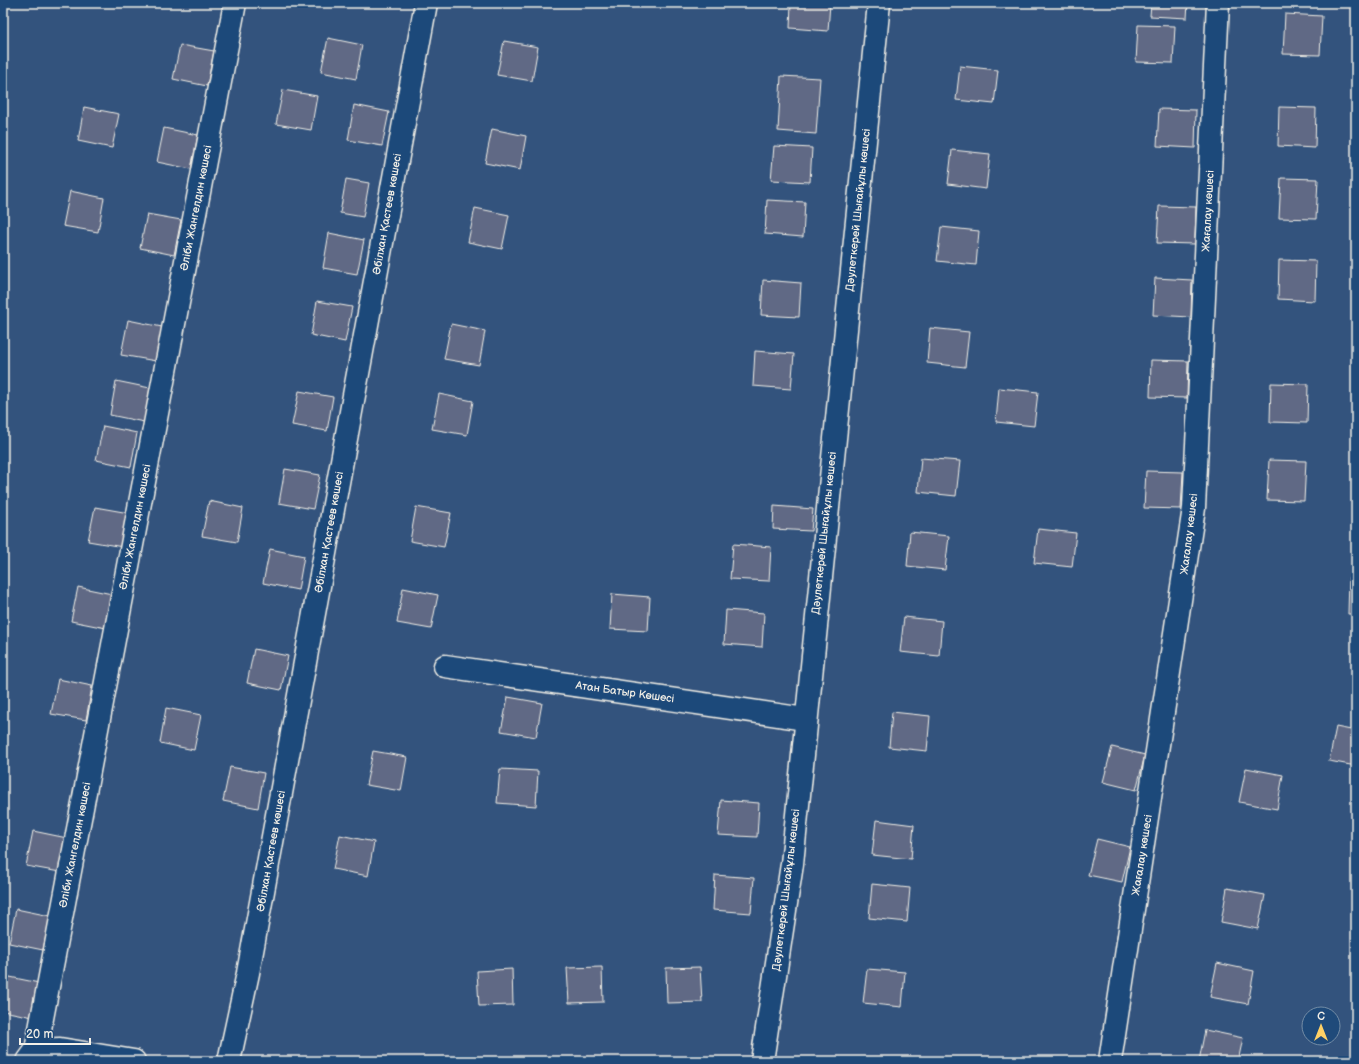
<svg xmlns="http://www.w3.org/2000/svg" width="1359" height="1064" font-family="'Balsamiq Sans',sans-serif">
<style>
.building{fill:#616985;stroke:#f4f1e8}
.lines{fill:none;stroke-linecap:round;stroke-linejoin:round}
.minor-casing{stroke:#f4f1e8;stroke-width:25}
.minor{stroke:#1f4a7a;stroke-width:22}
.labels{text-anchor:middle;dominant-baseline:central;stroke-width:3.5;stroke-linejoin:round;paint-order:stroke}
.street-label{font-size:11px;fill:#f4f1e8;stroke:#1f4a7a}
</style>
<rect width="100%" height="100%" fill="#33537d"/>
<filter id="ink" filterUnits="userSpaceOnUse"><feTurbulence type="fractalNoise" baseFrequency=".025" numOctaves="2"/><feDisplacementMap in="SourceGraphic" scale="8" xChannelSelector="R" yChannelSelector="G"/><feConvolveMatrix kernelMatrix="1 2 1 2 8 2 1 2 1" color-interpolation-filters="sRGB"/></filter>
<g filter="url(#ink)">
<g class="building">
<path d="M791,3H830L828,31L790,28Z"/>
<path d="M964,3H1003L1002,8Z"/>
<path d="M1151,3H1188L1187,18L1150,16Z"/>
<path d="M1285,14L1322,16L1320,55L1283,54Z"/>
<path d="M1138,25L1175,26L1173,63L1136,62Z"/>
<path d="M328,38L362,45L356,79L321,72Z"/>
<path d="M504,41L538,47L532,81L497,75Z"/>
<path d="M180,45L214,51L207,86L173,79Z"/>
<path d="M960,66L998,70L994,104L956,100Z"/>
<path d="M781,76L820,78L816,134L778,131Z"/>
<path d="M283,90L317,96L311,130L276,124Z"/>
<path d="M354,105L389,112L382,146L348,140Z"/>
<path d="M84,107L119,114L112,148L78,141Z"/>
<path d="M1279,107L1316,108L1315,148L1278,146Z"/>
<path d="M1159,109L1196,110L1195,148L1157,146Z"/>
<path d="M164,128L198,135L191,169L157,162Z"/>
<path d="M492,129L526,136L520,170L485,163Z"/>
<path d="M774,146L812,148L810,182L771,180Z"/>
<path d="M952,150L990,154L986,189L948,184Z"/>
<path d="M1281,178L1318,179L1316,219L1279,218Z"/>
<path d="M346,179L369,183L363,217L340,213Z"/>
<path d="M70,191L104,198L98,232L63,226Z"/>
<path d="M767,200L805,202L803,237L765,234Z"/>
<path d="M1159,206L1196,207L1195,244L1157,243Z"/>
<path d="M475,208L509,215L502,249L468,242Z"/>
<path d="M147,214L181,220L174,255L140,248Z"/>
<path d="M941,227L979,231L976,265L937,261Z"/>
<path d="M329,233L364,240L357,274L323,268Z"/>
<path d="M1279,260L1316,261L1315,301L1278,299Z"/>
<path d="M1155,278L1192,280L1191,317L1153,315Z"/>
<path d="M763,280L801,283L799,317L761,315Z"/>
<path d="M317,301L352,307L345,342L311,335Z"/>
<path d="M128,320L162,327L156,361L121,355Z"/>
<path d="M451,324L485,331L479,365L444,359Z"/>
<path d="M930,328L969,332L965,367L927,363Z"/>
<path d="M755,351L794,354L791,389L753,386Z"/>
<path d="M1151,360L1188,361L1187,398L1150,397Z"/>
<path d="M116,381L150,388L144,422L110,415Z"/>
<path d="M1271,383L1308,384L1307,423L1270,422Z"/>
<path d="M999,388L1038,392L1034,426L996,422Z"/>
<path d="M299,391L333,397L327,431L292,425Z"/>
<path d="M439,394L473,401L467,435L432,429Z"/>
<path d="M103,426L137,433L131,467L96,460Z"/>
<path d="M921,458L960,461L956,496L918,492Z"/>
<path d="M1269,460L1306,461L1304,501L1267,500Z"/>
<path d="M285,469L320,475L313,509L279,503Z"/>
<path d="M1146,471L1183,472L1181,509L1144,508Z"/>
<path d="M209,501L243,508L237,542L202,536Z"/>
<path d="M774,506L813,509L811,531L773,529Z"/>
<path d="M95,507L129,513L123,547L88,541Z"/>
<path d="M416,507L451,513L444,547L410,541Z"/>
<path d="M1038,529L1076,533L1072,567L1034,563Z"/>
<path d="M910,532L949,536L945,570L907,566Z"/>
<path d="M733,544L771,547L769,581L730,579Z"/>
<path d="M270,549L304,556L298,590L263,583Z"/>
<path d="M1349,577H1356V614H1348Z"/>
<path d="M78,587L112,594L106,628L71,621Z"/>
<path d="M403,588L438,595L431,629L397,623Z"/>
<path d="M612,594L650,597L648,631L610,629Z"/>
<path d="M726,610L764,613L762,647L724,644Z"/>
<path d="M904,617L942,621L939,656L900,652Z"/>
<path d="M254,649L288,656L281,690L247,683Z"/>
<path d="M58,679L92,686L86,720L51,714Z"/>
<path d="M508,697L542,703L536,737L501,731Z"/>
<path d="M166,708L201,715L194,750L160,743Z"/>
<path d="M892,712L930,716L927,751L889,747Z"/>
<path d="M1336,727L1356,731V766L1329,761Z"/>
<path d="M1112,747L1145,755L1136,790L1103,782Z"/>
<path d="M373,751L407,757L401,791L366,785Z"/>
<path d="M230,767L264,773L258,808L223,801Z"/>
<path d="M1246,768L1283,775L1277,809L1239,802Z"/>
<path d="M500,769L538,771L536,806L497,803Z"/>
<path d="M721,800L759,803L757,837L718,835Z"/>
<path d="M876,820L914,825L911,859L872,855Z"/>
<path d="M33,831L67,838L60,872L26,866Z"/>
<path d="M340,835L374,842L368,876L333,869Z"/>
<path d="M1097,839L1130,847L1122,882L1088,875Z"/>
<path d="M715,875L754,878L751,913L713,910Z"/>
<path d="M872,884L910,888L907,922L869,918Z"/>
<path d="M1227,888L1265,895L1258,929L1221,922Z"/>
<path d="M16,909L50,916L43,950L9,943Z"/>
<path d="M1217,963L1254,971L1248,1004L1210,997Z"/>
<path d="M602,967L603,1002L569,1003L567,968Z"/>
<path d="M700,967L702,1002L667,1003L666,968Z"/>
<path d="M512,969L513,1005L479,1006L477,971Z"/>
<path d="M867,969L905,972L902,1007L863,1003Z"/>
<path d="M5,976L39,983L33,1017L3,1011Z"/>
<path d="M1205,1030L1243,1038L1238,1061H1199Z"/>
</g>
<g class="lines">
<defs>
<g id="minor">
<path d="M445,666L805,719"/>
<path d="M36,1050L235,3"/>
<path d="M28,1061L36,1050L60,1049L134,1061"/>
<path d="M229,1061L248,973L426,3"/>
<path d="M762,1061L792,864L879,3"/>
<path d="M1110,1061L1194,508L1218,3"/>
</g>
</defs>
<use href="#minor" class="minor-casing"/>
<use href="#minor" class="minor"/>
</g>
</g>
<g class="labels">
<g class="street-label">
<text transform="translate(196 208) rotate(-79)">Әліби Жангелдин көшесі</text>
<text transform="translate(858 210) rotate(-84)">Дәулеткерей Шығайұлы көшесі</text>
<text transform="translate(1208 211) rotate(-87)">Жағалау көшесі</text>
<text transform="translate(387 214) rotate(-80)">Әбілхан Қастеев көшесі</text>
<text transform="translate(135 527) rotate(-79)">Әліби Жангелдин көшесі</text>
<text transform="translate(329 532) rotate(-80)">Әбілхан Қастеев көшесі</text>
<text transform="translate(824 533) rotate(-84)">Дәулеткерей Шығайұлы көшесі</text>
<text transform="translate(1189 534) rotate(-83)">Жағалау көшесі</text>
<text transform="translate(625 692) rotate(8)">Атан Батыр Көшесі</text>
<text transform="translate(75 845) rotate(-79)">Әліби Жангелдин көшесі</text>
<text transform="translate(271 851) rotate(-80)">Әбілхан Қастеев көшесі</text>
<text transform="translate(1142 855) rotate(-81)">Жағалау көшесі</text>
<text transform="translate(786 890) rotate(-83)">Дәулеткерей Шығайұлы көшесі</text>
</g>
</g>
<rect width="1359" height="1064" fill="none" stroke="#1f4a7a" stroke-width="16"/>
<rect x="8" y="8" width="1343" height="1048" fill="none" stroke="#f4f1e8" stroke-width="1.5" filter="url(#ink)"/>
<g transform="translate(1321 1026)"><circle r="19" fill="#1f4a7a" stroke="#748da6"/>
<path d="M0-3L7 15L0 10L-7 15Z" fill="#ffd166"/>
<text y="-6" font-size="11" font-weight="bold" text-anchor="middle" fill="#f4f1e8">С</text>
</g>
<path d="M20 1038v6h70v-6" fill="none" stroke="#f4f1e8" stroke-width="2"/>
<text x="26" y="1038" font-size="12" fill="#f4f1e8" stroke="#1f4a7a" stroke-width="3" paint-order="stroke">20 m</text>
</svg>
